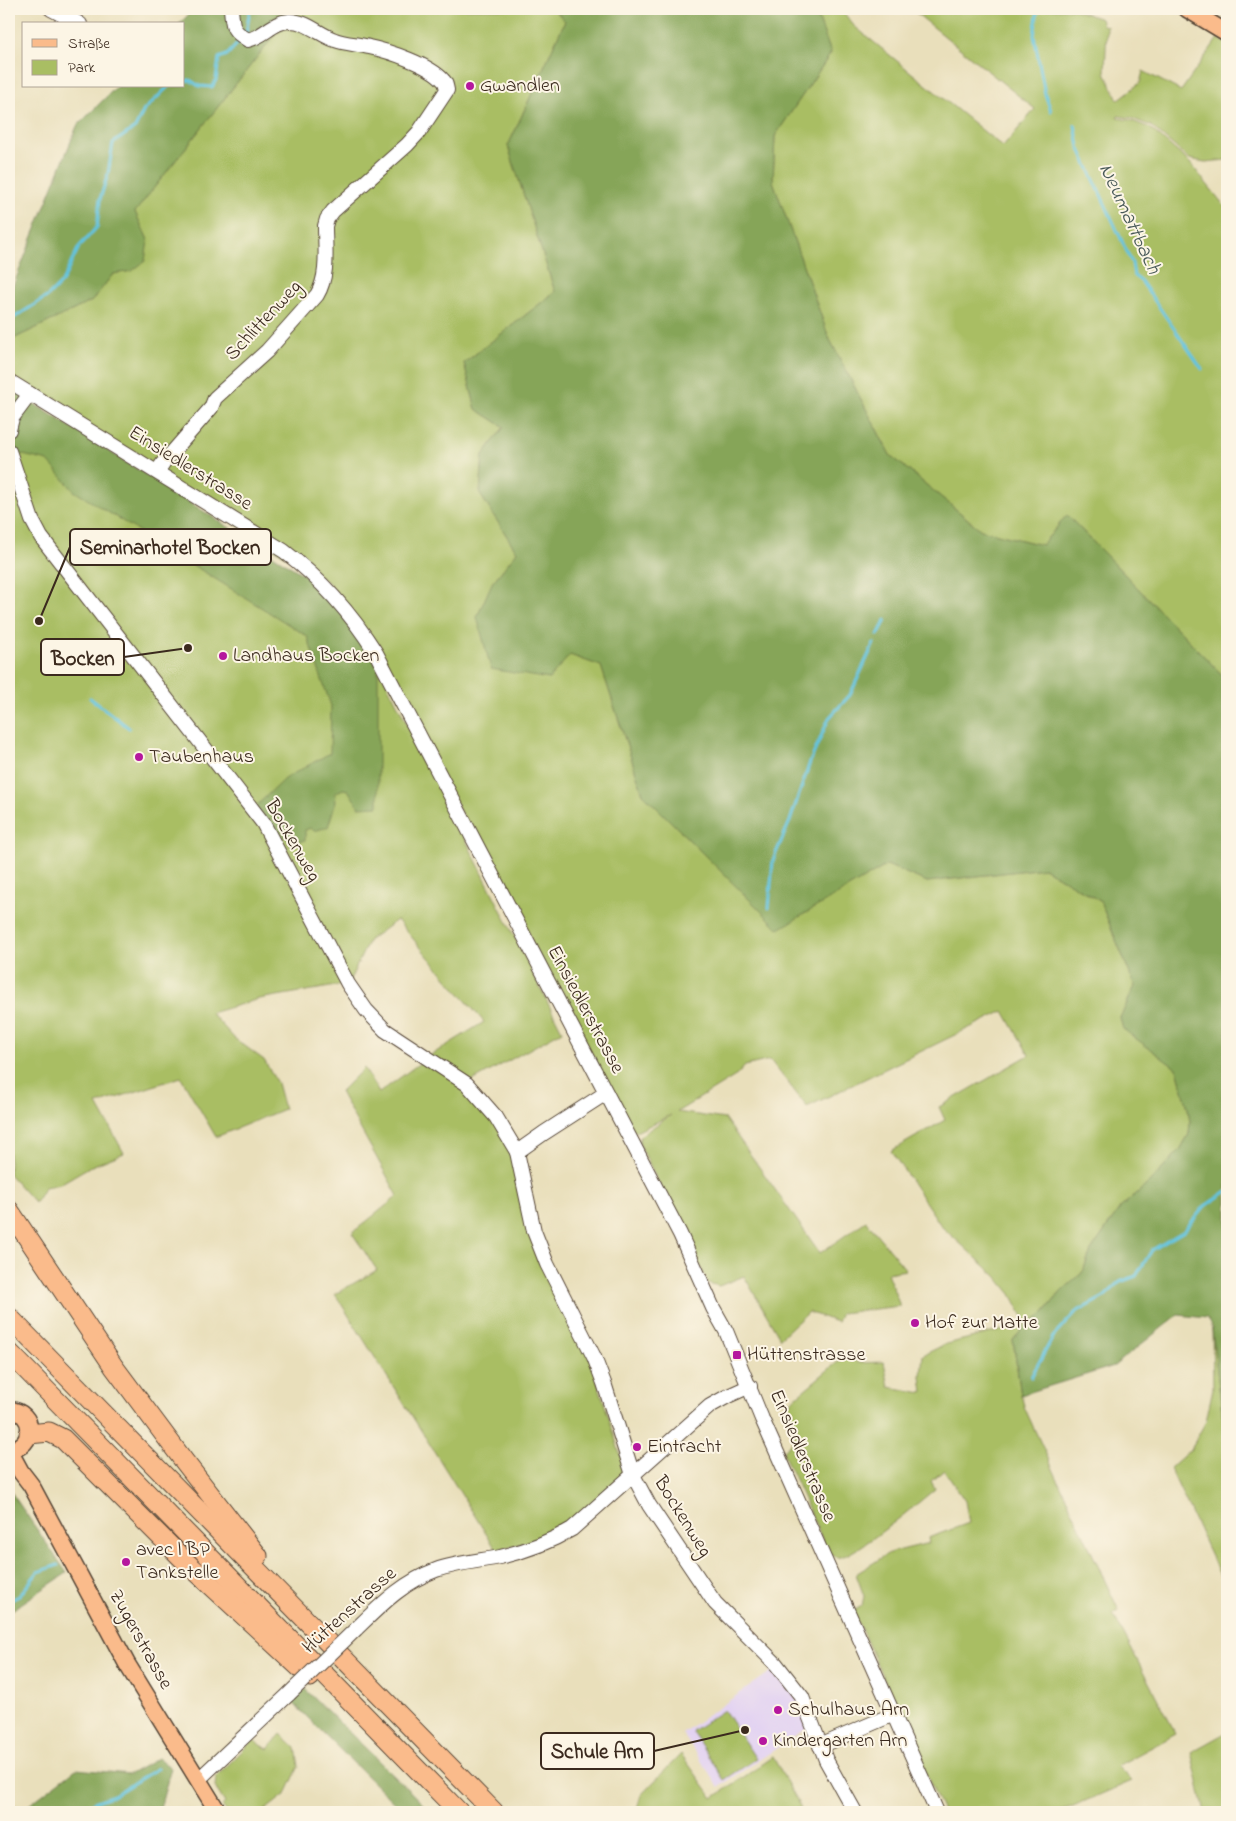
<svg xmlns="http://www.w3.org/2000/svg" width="1236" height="1821" font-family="'Indie Flower',sans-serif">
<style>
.built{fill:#e3d3f2}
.green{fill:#a9be63;stroke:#727440}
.forest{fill:#86a559;stroke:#60683c}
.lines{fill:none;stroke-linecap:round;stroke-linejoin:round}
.stream{stroke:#62c4e0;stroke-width:3}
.minor-casing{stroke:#554536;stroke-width:16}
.major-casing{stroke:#554536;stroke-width:19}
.highway-casing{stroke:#554536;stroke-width:21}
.minor{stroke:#fff;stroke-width:14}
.major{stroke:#fabb8b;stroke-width:16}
.highway{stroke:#fabb8b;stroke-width:19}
.minor-bridge-casing{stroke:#554536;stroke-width:16;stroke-linecap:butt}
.minor-bridge{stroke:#fff;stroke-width:14}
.poi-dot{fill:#b5179e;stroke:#fcf5e5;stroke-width:2}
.labels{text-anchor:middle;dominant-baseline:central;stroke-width:4;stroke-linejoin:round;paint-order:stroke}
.poi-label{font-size:20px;fill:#3b2a1e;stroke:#fcf5e5;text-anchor:start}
.street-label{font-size:20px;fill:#3b2a1e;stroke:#fcf5e5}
.water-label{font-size:21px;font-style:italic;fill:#475858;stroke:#fcf5e5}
.leader{fill:none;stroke:#3b2a1e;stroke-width:2}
.callout-dot{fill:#3b2a1e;stroke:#fcf5e5;stroke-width:2}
.callout{fill:#fcf5e5;stroke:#3b2a1e;stroke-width:2}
.callout-label{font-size:21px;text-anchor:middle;font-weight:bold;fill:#3b2a1e}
</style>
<rect width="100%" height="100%" fill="#fcf5e5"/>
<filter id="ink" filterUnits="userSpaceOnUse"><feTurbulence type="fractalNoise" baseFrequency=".02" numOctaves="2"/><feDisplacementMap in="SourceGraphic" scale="10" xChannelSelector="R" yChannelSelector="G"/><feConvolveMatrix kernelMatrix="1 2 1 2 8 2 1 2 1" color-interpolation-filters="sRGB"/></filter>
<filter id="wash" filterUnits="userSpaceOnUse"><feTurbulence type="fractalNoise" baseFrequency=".0096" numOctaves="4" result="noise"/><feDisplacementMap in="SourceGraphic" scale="20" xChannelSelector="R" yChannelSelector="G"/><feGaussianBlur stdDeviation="1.12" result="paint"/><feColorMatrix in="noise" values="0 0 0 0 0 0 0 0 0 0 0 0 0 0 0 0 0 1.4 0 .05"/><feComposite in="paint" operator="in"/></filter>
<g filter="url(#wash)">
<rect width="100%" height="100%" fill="#e9dfbb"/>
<path class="built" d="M775,1669L795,1694L808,1727L719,1787L682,1733Z"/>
<g class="green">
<path d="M295,9H554L565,21L508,146L555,292L464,363L476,409L504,427L483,455L480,494L517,552L492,583L570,655L601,666L643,794L779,928L887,865L927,882L1044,868L1100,901L1135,986L1120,1018L1123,1028L1177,1069L1188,1108L1190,1122L1189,1134L1180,1150L1150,1182L1121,1207L1091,1251L1082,1273L1061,1292L1044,1313L1027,1324L1013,1340L1021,1395L1025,1409L1119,1611L1113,1614L1176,1734L1117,1766L1132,1781L1059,1812H943L922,1765L921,1753L907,1719L901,1717L853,1611L862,1606L864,1596L856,1574L889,1553L929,1543L928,1538L969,1523L965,1501L944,1470L931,1481L935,1489C918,1503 858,1554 840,1557C836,1558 833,1556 829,1554L783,1453L797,1433L785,1406L846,1355L859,1363L884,1362L889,1387L923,1393L921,1376L923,1355L946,1344L1027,1324L1011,1294L996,1276L942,1227L891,1151L945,1120L939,1107L1029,1055L1004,1011L807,1107L770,1060L745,1066L737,1075L677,1112L725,1119L820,1253L866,1221L906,1270L887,1273L900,1306L841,1313L837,1322L808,1312L780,1338L744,1276L719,1286L708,1283L639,1143L640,1136L671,1115L638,1131H633L400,700L329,583L9,381V341L92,301L113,274L132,271L148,240L135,212Z"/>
<path d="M815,9H841L854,26L1003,147L1035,109L911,9H1073L1101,19L1103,25L1107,26L1105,72L1118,100L1140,83L1143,71L1181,91L1218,38L1227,44V160L1205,162L1189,159L1151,126L1131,118L1118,116L1117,118L1130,120L1150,128L1190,163L1227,209V680L1067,515L1042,545L981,530L890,455L829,338L773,181L775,136L831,53Z"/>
<path d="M9,396L378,666L562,1031L467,1084L493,1118L513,1156L523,1201L589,1354L625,1470V1473L571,1521L559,1528L547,1536L497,1551L335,1294L377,1270L352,1233L398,1196L340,1092L364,1068L379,1093L428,1057L484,1022L397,920L369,940L348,984L259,999L211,1013L234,1038L264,1060L277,1083L284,1109L216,1137L181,1077L97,1104L124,1153L89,1167L60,1184L45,1187L35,1203L9,1174Z"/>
<path d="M1212,1329L1225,1438L1227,1440V1590L1170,1468L1191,1449L1206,1421L1213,1388Z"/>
<path d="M724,1710L756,1759L724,1780L692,1731Z"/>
<path d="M1227,1732V1812H1205L1191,1752Z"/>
<path d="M281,1734L296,1748L299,1766L286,1794L263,1812H227L222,1806L225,1803L215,1787L216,1777L253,1740L268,1749Z"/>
<path d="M681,1754L713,1798L773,1757L803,1812H636L641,1795Z"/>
</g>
<g class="forest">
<path d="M194,9H295L135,212L148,240L145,261L132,271L113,274L92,301L9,341V296L77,126L117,86H184V24H179Z"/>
<path d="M554,9H815L831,53L775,136L773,181L829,338L890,455L981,530L1042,545L1067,515L1227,680V1440L1225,1438L1212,1329L1207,1318L1178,1315L1114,1366L1021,1395L1013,1340L1027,1324L1044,1313L1061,1292L1082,1273L1091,1251L1121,1207L1150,1182L1180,1150L1189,1134L1190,1122L1188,1108L1177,1069L1123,1029L1120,1018L1135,986L1100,901L1044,868L927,882L887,865L779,929L643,794L601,666L570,655L549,679L491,669L477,617L492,583L517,552L480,494L483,455L504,427L476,409L464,363L555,292L508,146L565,21Z"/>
<path d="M9,388L323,587L378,666V806L359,807L348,790L343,789L335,793L336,801L328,827L314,831L311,828L305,830V840L291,845L286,836L273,843L252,810L284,779L330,753L331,706L307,636L74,491L48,461L19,454L10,476L9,475Z"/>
<path d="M9,1489L67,1573L9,1612Z"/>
<path d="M305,1689L431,1812H403L292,1702Z"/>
<path d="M158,1758L171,1768L159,1812H9V1805L25,1808L76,1769L130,1774Z"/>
</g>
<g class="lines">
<g class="stream">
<path d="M1038,9L1034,35L1045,94L1051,111"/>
<path d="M246,33L250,9"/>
<path d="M184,81L190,80L199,86L212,87L216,80L219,58L227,55L239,42"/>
<path d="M1075,125L1079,147L1132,263L1134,276L1141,281L1202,369"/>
<path d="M9,321L48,296L62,282L79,247L97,227L100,199L108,174L113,143L135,128L144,110L169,86"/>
<path d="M878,635L886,620"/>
<path d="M90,698L129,728"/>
<path d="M769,908L773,860L790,821L810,762L829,718L850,695L874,643"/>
<path d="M1031,1377L1053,1337L1076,1312L1104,1297L1120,1282L1136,1276L1152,1250L1184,1231L1205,1206L1227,1191"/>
<path d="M9,1601L19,1596L38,1572L58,1565"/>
<path d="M88,1812L94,1802L114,1795L158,1768"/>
</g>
</g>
</g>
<g filter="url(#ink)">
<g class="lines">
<defs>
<g id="minor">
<path d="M51,9L80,24"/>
<path d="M9,381L284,551C322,580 351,613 376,653L680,1234L713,1308L726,1331L762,1419L937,1812"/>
<path d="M9,430L12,418L30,394"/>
<path d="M9,451L32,520L41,537L263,823L348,984L366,1010L385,1030L467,1084L496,1117L517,1152"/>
<path d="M157,472L163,463L211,408L215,398L267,351L317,295C329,275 325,249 325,226L327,219L333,211L407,145L419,132L447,90C446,86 446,82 443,80C430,65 389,51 369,47C358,44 346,44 335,40C320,35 305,20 289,21C272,22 265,36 248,40C231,30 233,27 231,9"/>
<path d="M606,1093L544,1133L517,1152L534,1231L547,1264L594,1357L604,1383L633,1475L649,1505L715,1603L776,1664L802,1697L826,1760L855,1812"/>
<path d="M356,1629C380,1606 403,1582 436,1570C456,1563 479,1561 500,1557C525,1551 550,1542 572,1529L710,1406L728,1396L750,1386"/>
<path d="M820,1746L894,1714"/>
<path d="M198,1780L289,1694"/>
</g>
<g id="major">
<path d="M1187,9L1227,33"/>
<path d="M9,1410C36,1411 36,1447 9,1450"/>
<path d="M9,1450L21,1472L31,1485L127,1664L218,1812"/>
</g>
<g id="highway">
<path d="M9,1210L114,1367L184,1461L258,1556"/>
<path d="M9,1317L494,1812"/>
<path d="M9,1352L459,1812"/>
<path d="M29,1434L49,1432L63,1439L186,1562L310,1677"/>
</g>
</defs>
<use href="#minor" class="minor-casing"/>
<use href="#major" class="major-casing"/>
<use href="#highway" class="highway-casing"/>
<use href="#minor" class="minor"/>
<use href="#major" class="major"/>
<use href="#highway" class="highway"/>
<defs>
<path id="minor-bridge" d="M289,1694L356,1629"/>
</defs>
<use href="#minor-bridge" class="minor-bridge-casing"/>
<use href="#minor-bridge" class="minor-bridge"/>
</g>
</g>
<g class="poi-dot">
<circle cx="470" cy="86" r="5"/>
<circle cx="223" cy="656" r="5"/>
<circle cx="139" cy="757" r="5"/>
<circle cx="915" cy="1323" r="5"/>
<rect x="732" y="1350" width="10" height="10" rx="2.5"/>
<circle cx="637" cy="1447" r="5"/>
<circle cx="126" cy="1562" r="5"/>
<circle cx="778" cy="1710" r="5"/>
<circle cx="763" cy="1741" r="5"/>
</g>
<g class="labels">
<g class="poi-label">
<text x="480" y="86">Gwandlen</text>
<text x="233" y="656">Landhaus Bocken</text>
<text x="149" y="757">Taubenhaus</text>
<text x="925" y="1323">Hof zur Matte</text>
<text x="747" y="1355">Hüttenstrasse</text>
<text x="647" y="1447">Eintracht</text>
<text x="136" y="1550">avec | BP<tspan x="136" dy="23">Tankstelle</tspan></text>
<text x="788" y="1710">Schulhaus Arn</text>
<text x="773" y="1741">Kindergarten Arn</text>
</g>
<g class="street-label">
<text transform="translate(264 321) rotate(-47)">Schlittenweg</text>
<text transform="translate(190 469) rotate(32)">Einsiedlerstrasse</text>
<text transform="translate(292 841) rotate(60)">Bockenweg</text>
<text transform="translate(585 1010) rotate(62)">Einsiedlerstrasse</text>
<text transform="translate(802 1456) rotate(67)">Einsiedlerstrasse</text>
<text transform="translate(682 1517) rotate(58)">Bockenweg</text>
<text transform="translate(350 1611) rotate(-42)">Hüttenstrasse</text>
<text transform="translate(140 1640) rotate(61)">Zugerstrasse</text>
</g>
<g class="water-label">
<text transform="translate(1129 219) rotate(65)">Neumattbach</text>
</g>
</g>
<path class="leader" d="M39 621L70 547M188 648L124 657M745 1730L654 1751"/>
<g class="callout-dot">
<circle cx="39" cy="621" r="5"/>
<circle cx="188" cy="648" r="5"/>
<circle cx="745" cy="1730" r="5"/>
</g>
<g class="callout">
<rect x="70" y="529" width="201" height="36" rx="5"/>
<rect x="41" y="639" width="83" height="36" rx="5"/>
<rect x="541" y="1733" width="113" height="36" rx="5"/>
</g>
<g class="callout-label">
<text x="170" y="554">Seminarhotel Bocken</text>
<text x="83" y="665">Bocken</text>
<text x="597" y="1758">Schule Arn</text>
</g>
<rect width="1236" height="1821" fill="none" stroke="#fcf5e5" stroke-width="30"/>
<rect x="22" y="22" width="162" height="65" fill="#fcf5e5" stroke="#afa495"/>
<rect x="32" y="39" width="25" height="8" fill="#fabb8b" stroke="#afa495"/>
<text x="68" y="48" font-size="15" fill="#3b2a1e">Straße</text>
<rect x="32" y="60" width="25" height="15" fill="#a9be63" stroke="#afa495"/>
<text x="68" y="72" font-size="15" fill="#3b2a1e">Park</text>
</svg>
